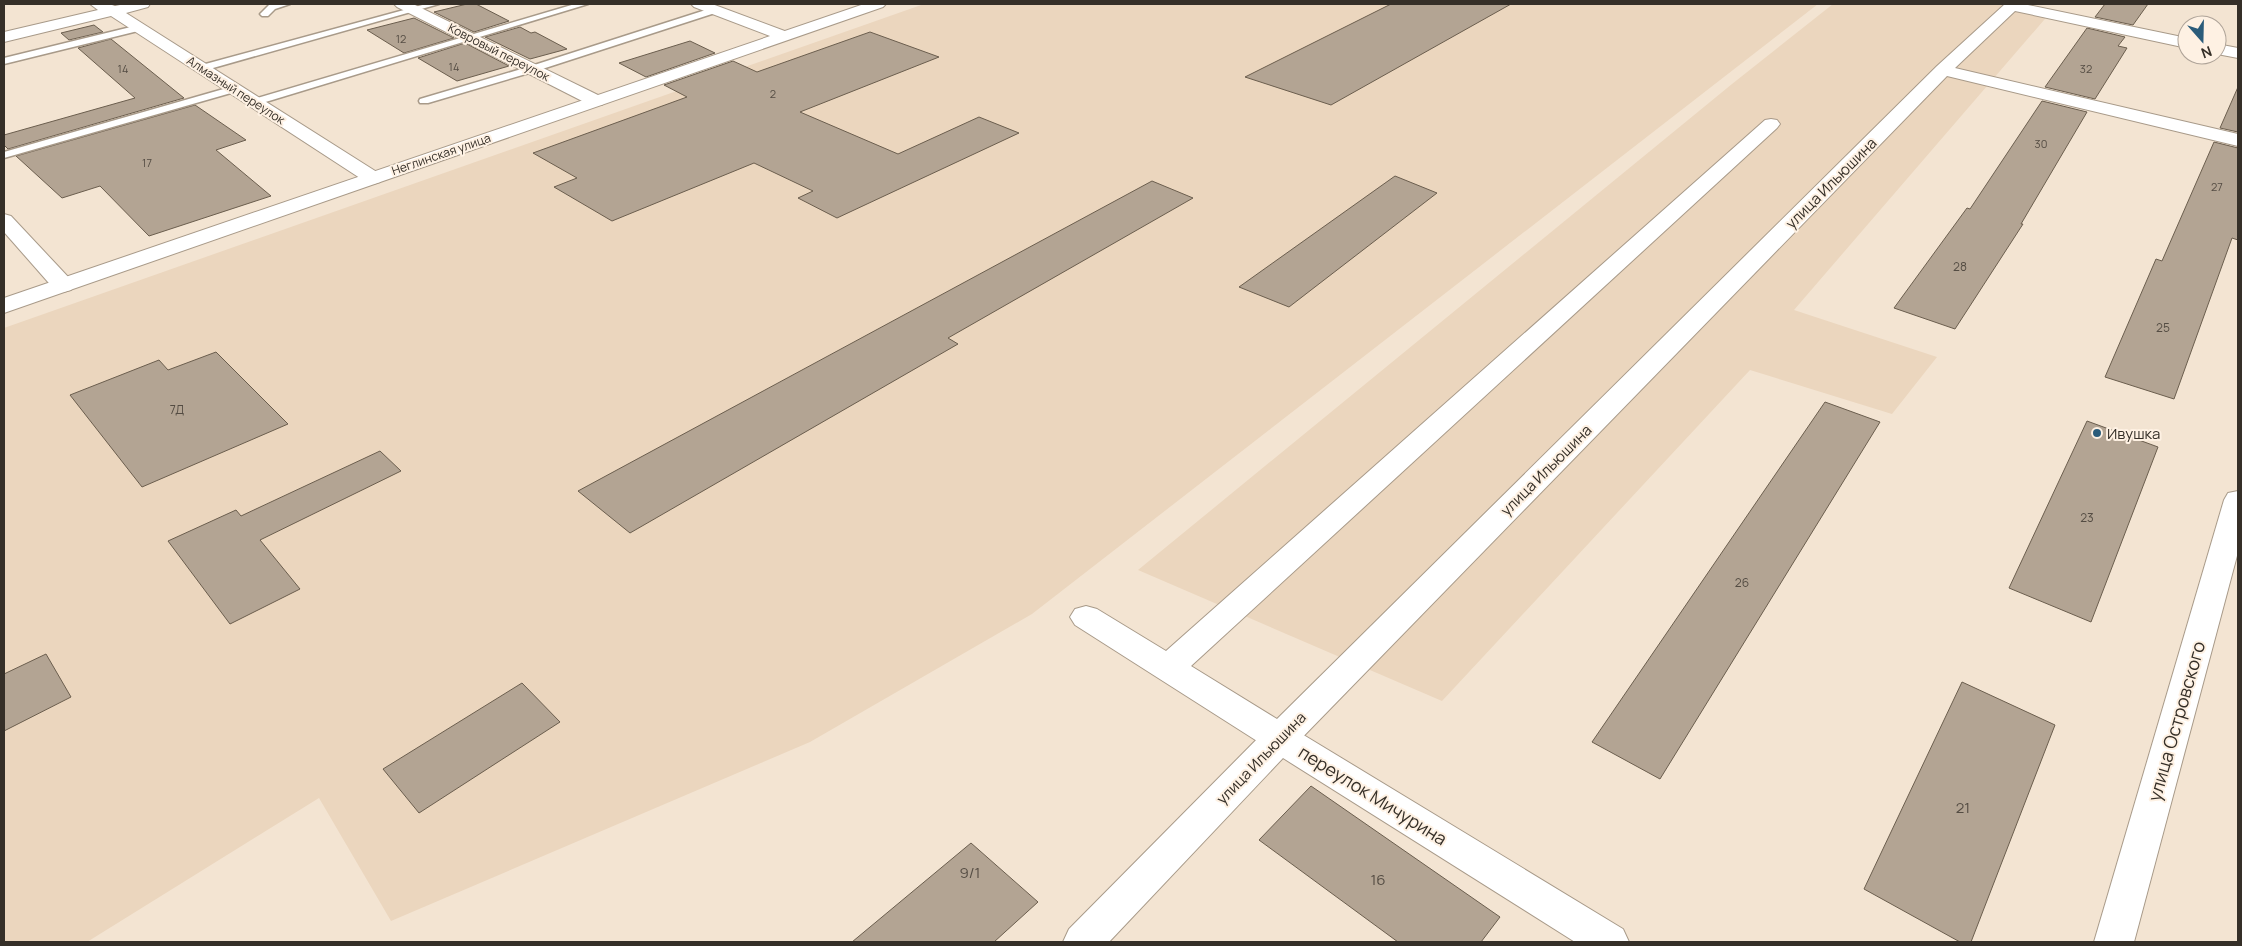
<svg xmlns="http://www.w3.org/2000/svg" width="2242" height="946" font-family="Manrope,sans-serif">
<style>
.built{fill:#ebd6be}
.building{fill:#b3a493;stroke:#6b5e4e}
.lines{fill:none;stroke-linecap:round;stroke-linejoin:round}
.service-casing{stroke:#a89a89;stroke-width:3}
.minor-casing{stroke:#a89a89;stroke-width:2}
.tertiary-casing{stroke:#a89a89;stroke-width:2}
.service{fill:#fff;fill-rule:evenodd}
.minor{fill:#fff;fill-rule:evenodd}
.tertiary{fill:#fff;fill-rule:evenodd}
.poi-dot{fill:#2b5c7a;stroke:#fef1e3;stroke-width:2}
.labels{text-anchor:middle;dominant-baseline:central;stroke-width:4;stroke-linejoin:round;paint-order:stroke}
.far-number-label{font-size:11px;fill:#544c43}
.far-street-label{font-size:12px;fill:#352f28;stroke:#fef1e3}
.number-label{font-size:12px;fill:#544c43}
.street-label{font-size:15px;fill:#352f28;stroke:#fef1e3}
.poi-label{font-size:15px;fill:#352f28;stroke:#fef1e3;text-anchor:start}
.near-number-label{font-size:15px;fill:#544c43}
.near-street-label{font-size:18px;fill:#352f28;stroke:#fef1e3}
</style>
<rect width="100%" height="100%" fill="#f3e4d2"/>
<g class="built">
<path d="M924,4H1818L1032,614L810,742L391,921L319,798L87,942H4V328Z"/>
<path d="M1833,4H2006L2050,13L1794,310L1937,357L1892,414L1750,370L1442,701L1138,570L1732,84Z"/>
</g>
<g class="building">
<path d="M467,4H476L509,21L474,32L434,12Z"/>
<path d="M1391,4H1511L1331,105L1245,77Z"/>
<path d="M2105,4H2148L2133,25L2095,17Z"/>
<path d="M414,18L454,38L404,53L367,30Z"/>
<path d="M94,25L103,32L69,40L61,33Z"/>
<path d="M520,27L531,33L535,32L567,49L530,59L485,37Z"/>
<path d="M2087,28L2125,37L2118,46L2127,48L2095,99L2045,87Z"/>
<path d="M870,32L939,57L800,112L898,154L979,117L1019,133L837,218L798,198L813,191L754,163L612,221L554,187L577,178L533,153L687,97L664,85L733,61L757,72Z"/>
<path d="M111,39L184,98L8,149L4,145V135L135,98L78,48Z"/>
<path d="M690,41L715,53L646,77L619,63Z"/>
<path d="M465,43L509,66L457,81L418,58Z"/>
<path d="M2238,87V132L2220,128Z"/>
<path d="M2042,101L2087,112L2021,224H2023L1955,329L1894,308L1967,208L1970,209Z"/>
<path d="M195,105L246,140L216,150L271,196L149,236L100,186L62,198L16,156Z"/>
<path d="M2214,142L2238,148V240L2232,238L2174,399L2105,377L2156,259L2162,261Z"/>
<path d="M1395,176L1437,193L1289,307L1239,287Z"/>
<path d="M1152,181L1193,198L948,338L958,344L630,533L578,491Z"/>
<path d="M216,352L288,424L142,487L70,395L159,360L168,370Z"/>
<path d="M1825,402L1880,422L1660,779L1592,742Z"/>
<path d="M2087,421L2158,447L2091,622L2009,588Z"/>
<path d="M380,451L401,471L260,540L300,589L230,624L168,541L236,510L241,516Z"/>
<path d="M46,654L71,697L4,731V674Z"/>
<path d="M1962,682L2055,725L1971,942H1960L1864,889Z"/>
<path d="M522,683L560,722L419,813L383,769Z"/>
<path d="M1311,786L1500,917L1481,942H1398L1259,840Z"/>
<path d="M971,843L1038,902L994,942H852Z"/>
</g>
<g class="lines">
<defs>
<g id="service">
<path d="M275,4H290L275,9L268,16H262L260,14L269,5Z"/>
<path d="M426,4H439L206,70H198L197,68L198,66Z"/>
<path d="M575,4H588L259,104H251L250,102L251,100Z"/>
<path d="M715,7L718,8V12L536,71L428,103H420L419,101L420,99L528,67Z"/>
<path d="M139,25L142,26V30L4,64V58Z"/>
<path d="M234,86L239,89L238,91L4,158V152Z"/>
</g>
<g id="minor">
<path d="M90,4H109L115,6L125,4H150L148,7L126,13L380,174L383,178L380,182L373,184L366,182L111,16L4,42V32L98,10Z"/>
<path d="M394,4H413L602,97L605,101L602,105H590L397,7Z"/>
<path d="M691,4H712L790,33L792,36L790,39H778L694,7Z"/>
<path d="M2005,4H2023L2187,38V48L2015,11L1955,68L2238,134V146L1947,76L1292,748L1280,752L1268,748L1075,625L1070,617L1075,609L1086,606L1097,609L1166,651L1765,120L1771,119L1777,120L1780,124L1777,128L1191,666L1277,719L1937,66Z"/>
<path d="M2217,44L2238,48V58L2217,54Z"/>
<path d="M4,214L11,216L71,280L74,285L71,290L63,292L55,290L4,232Z"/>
<path d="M2238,491V552L2134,942H2094L2224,500L2228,493Z"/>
</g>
<g id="tertiary">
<path d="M864,4H886L883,7L4,313V298Z"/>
<path d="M1280,724L1292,728L1623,929L1629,942H1575L1283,758L1109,942H1063L1069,929L1268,728Z"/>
</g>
</defs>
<use href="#service" class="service-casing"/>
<use href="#minor" class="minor-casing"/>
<use href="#tertiary" class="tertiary-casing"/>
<use href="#service" class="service"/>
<use href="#minor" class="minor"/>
<use href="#tertiary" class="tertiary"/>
</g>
<circle class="poi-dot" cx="2097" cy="433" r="5"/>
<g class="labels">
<g class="far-number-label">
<text x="401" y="38">12</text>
<text x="454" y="66">14</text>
<text x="123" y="68">14</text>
<text x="2086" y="68">32</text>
<text x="773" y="93">2</text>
<text x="2041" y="143">30</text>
<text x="147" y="162">17</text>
<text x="2217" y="186">27</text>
</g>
<g class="far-street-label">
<text transform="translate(499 52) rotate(27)">Ковровый переулок</text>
<text transform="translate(236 90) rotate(33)">Алмазный переулок</text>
<text transform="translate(441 154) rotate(-19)">Неглинская улица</text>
</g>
<g class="number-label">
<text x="1960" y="266">28</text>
<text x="2163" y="327">25</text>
<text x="177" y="409">7Д</text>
<text x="2087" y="517">23</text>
<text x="1742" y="582">26</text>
</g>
<g class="street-label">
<text transform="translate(1831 183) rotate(-45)">улица Ильюшина</text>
<text transform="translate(1546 470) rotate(-45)">улица Ильюшина</text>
<text transform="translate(1261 758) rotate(-46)">улица Ильюшина</text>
</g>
<g class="poi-label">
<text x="2107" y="433">Ивушка</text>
</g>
<g class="near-number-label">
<text x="1963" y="807">21</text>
<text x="970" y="872">9/1</text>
<text x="1378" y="879">16</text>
</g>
<g class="near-street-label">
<text transform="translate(2176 721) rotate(-74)">улица Островского</text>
<text transform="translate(1373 795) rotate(32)">переулок Мичурина</text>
</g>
</g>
<rect width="2242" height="946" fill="none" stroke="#352f28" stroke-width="10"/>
<g transform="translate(2202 40) rotate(160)"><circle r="24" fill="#fef1e3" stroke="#aea398"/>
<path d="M0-4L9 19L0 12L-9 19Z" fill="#2b5c7a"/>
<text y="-8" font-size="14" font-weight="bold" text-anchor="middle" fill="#352f28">N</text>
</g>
</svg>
